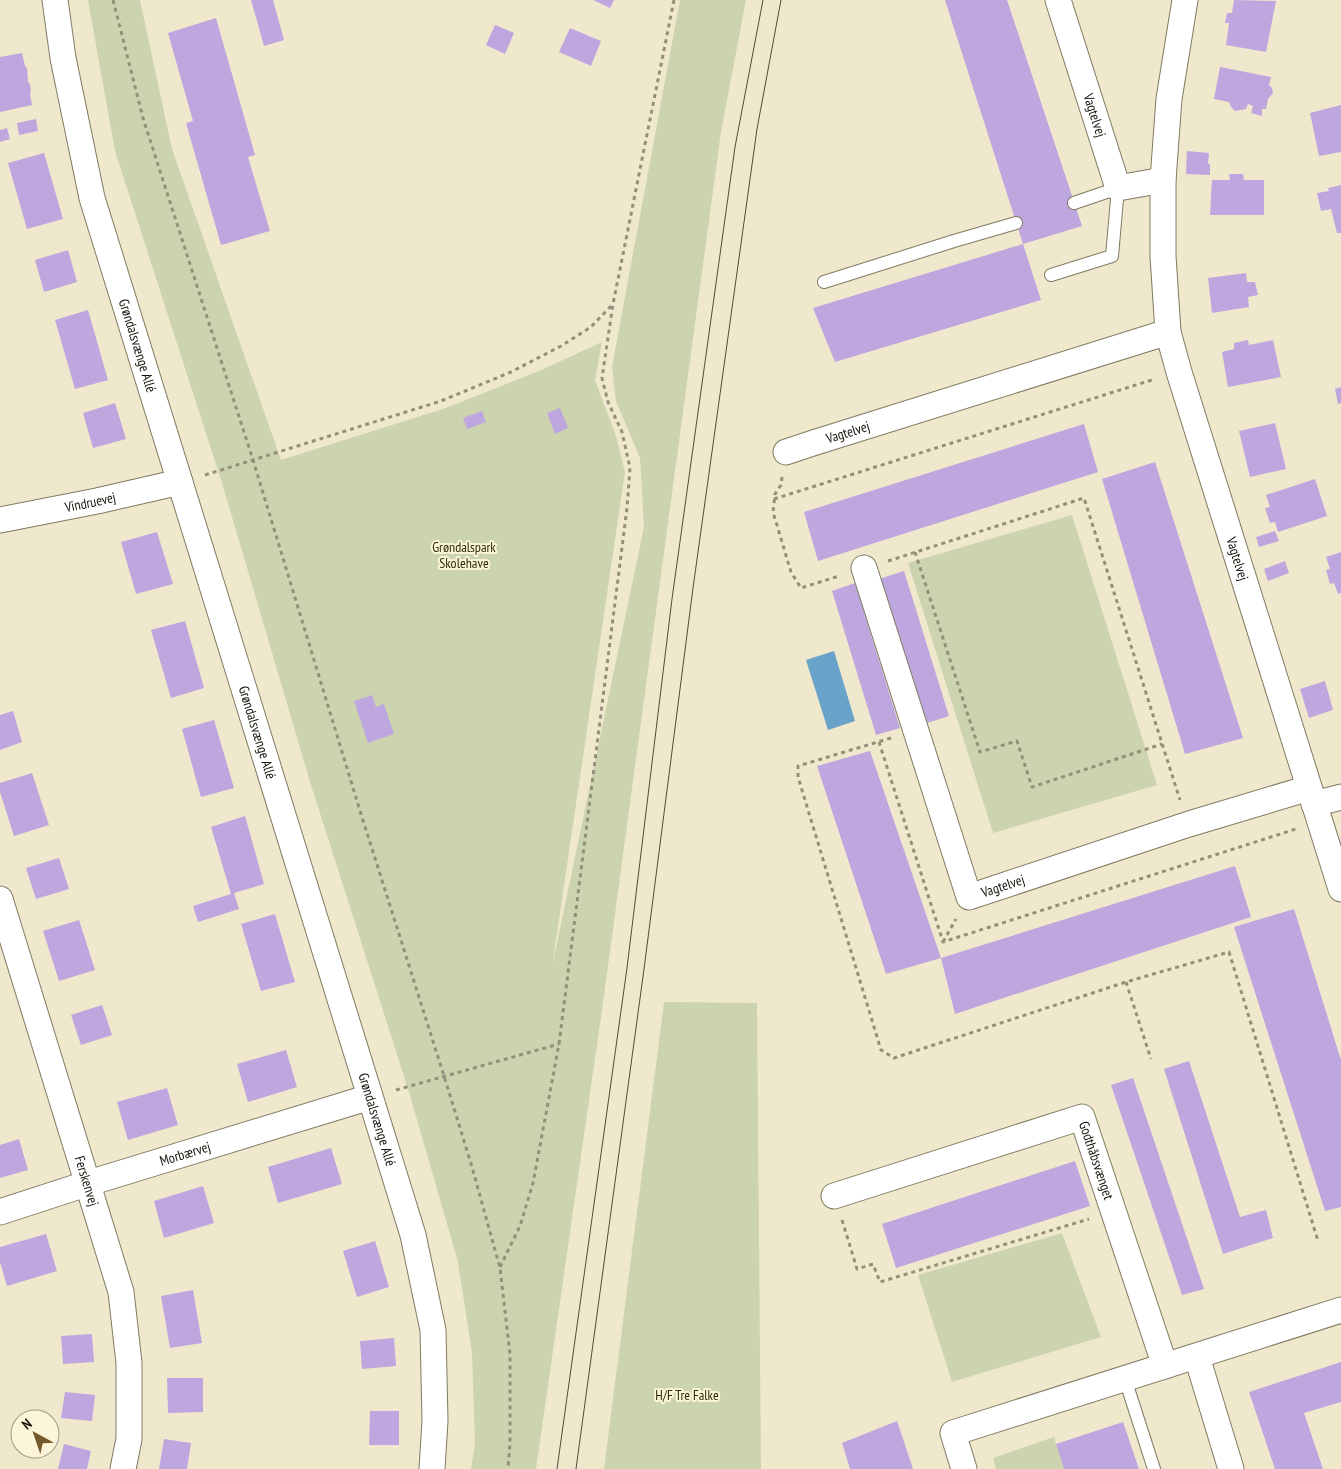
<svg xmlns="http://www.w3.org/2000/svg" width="1341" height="1469" font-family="'PT Sans Narrow',sans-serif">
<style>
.green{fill:#ccd4af}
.water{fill:#6aa3c9}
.building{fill:#bea7df}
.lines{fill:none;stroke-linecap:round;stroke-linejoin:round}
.lane-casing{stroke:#807a62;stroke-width:14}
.street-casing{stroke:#807a62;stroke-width:27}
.path{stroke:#948f7b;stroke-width:3;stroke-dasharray:4 4;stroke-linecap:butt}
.lane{stroke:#fff;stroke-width:12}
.street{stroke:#fff;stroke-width:25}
.tram{stroke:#4f4c3e;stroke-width:1}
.labels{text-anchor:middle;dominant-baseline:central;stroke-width:4;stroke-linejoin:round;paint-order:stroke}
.street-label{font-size:14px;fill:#15130a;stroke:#fcf5da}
.park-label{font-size:14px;fill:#2a3000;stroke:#fcf5da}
</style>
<rect width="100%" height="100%" fill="#efe8cd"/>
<g class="green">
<path d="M88,0H140L172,149L281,460L446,408L539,371L602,342L595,380L616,436L625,472L552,967L644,527L640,458L616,401L612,367L680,0H746L721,132L602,1010L536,1469H471L475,1444L472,1353L458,1262L409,1092L311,785L222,483L115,151Z"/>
<path d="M1072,515L1157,785L993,833L908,563Z"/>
<path d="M664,1002L757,1003L761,1469H604Z"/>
<path d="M1062,1233L1101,1337L952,1382L918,1275Z"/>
<path d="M1054,1437L1064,1469H996L993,1458Z"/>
</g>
<path class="water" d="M834,651L855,721L828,730L806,660Z"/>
<g class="building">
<path d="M251,0H273L284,40L264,46Z"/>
<path d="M593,0H614L610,8Z"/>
<path d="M945,0H1007L1082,226L1023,244L1041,300L835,362L813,308L1023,244Z"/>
<path d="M1234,0L1276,1L1266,52L1226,45L1229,23H1225L1227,13H1232Z"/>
<path d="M216,18L255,155L248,157L270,231L221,245L186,123L193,121L168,33Z"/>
<path d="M495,25L514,33L505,54L486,45Z"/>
<path d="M570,28L601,41L591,66L559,52Z"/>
<path d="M22,53L25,66L27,68L28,82L30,84L31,91L30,94L32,105L0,112V57Z"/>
<path d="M1220,67L1271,77L1269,85L1272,88L1273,93L1268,99L1266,109H1262V116L1251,113L1253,106L1248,104L1246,109L1235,111L1231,107L1229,102L1214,99Z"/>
<path d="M1341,105V152L1319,156L1310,113Z"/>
<path d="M36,119L38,131L19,135L17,123Z"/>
<path d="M7,128L10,139L0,142V130Z"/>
<path d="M1187,151L1209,153L1208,164H1210V175L1186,174Z"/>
<path d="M44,153L63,219L27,229L8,163Z"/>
<path d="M1229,174H1243L1244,180H1264V215H1210L1212,180H1230Z"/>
<path d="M1341,185V233H1337L1331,209L1321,211L1317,193L1329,191L1328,188Z"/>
<path d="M68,250L77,282L44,292L35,260Z"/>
<path d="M1246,273L1247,282H1255L1258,295L1248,297L1249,307L1212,313L1208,278Z"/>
<path d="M88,310L108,380L75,389L55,320Z"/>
<path d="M1248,340L1249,345L1273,340L1281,377L1228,387L1222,352L1234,349V343Z"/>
<path d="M1341,387V403L1338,404L1335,389Z"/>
<path d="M115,403L126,439L93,448L83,413Z"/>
<path d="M560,408L568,428L555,434L547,413Z"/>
<path d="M482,411L486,422L467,429L463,418Z"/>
<path d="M1275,423L1286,469L1250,477L1239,431Z"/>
<path d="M1084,424L1098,472L818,561L804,512Z"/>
<path d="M1155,462L1243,738L1185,754L1102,479Z"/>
<path d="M1315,479L1327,516L1278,532L1275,522L1270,523L1265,508L1270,507L1266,495Z"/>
<path d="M1275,531L1279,541L1259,547L1256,537Z"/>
<path d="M157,532L173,584L136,594L121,542Z"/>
<path d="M1341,552V593L1338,594L1334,583L1330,584L1326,570L1330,569L1326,557Z"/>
<path d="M1285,561L1289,573L1268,581L1264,569Z"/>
<path d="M904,571L949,716L924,724L879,579Z"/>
<path d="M855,583L900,728L876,735L832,591Z"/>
<path d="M185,621L204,688L171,698L151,630Z"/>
<path d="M1325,681L1333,710L1309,718L1300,689Z"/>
<path d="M372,695L376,707L384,704L394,734L368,743L354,701Z"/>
<path d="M13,711L22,742L0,750V715Z"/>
<path d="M214,720L234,788L201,797L182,729Z"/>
<path d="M870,751L941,958L886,974L817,766Z"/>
<path d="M32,773L49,825L14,836L0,792V783Z"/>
<path d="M245,816L264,884L234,893L239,909L198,922L193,906L231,894L211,827Z"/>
<path d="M59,858L69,889L36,899L26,868Z"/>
<path d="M1235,866L1251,917L955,1014L941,958Z"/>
<path d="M1294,909L1341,1060V1207L1325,1211L1234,927Z"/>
<path d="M275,914L295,982L261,991L241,924Z"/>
<path d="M79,920L95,970L59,981L43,931Z"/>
<path d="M102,1005L112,1035L81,1045L71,1015Z"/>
<path d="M286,1050L297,1087L248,1102L237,1064Z"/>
<path d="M1189,1061L1240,1217L1266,1210L1273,1238L1223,1254L1164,1069Z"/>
<path d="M1133,1078L1204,1289L1182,1295L1111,1085Z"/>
<path d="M167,1088L178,1125L128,1140L117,1102Z"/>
<path d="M19,1139L28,1170L0,1178V1145Z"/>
<path d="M331,1148L342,1184L278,1203L268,1167Z"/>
<path d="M1075,1161L1090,1206L896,1268L882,1224Z"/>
<path d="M203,1186L214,1223L164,1238L154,1201Z"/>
<path d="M46,1234L57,1271L7,1286L0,1262V1247Z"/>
<path d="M375,1241L389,1287L357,1297L343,1251Z"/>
<path d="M193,1290L202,1343L170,1348L161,1296Z"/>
<path d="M92,1334L94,1362L63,1364L61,1336Z"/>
<path d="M394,1338L396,1366L362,1369L360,1341Z"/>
<path d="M1341,1362V1402L1304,1413L1323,1469H1275L1249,1392Z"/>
<path d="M167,1378H203V1412L168,1413Z"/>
<path d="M65,1392L95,1395L92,1421L61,1418Z"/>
<path d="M370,1411H399V1445H369Z"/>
<path d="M897,1421L913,1469H850L842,1443Z"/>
<path d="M1123,1422L1139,1469H1064L1056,1444Z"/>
<path d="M164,1439L191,1443L187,1469H159Z"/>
<path d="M64,1444L91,1451L87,1469H58Z"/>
</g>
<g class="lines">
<defs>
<g id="lane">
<path d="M1051,275L1112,256L1118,188L1074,203"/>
<path d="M824,282L954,241L1016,223"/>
<path d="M1125,1379L1154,1469"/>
</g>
<g id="street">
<path id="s1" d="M55,0L63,58L92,198L413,1235L433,1330L435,1421L432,1469"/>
<path id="s2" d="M1058,0L1118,188L1163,180"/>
<path id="s3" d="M1185,0L1169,99L1163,180V256L1168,332L1179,372L1341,889"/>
<path id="s4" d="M786,452L813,443L1168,332"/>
<path id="s5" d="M0,520L97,501L180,482"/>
<path id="s6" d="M864,568L969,897L1189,824L1309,788"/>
<path d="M1314,804L1341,797"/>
<path id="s7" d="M0,899L121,1292L129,1363V1439L123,1469"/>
<path id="s8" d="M834,1196L1082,1117L1165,1366"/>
<path id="s9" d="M0,1212L89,1183L370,1097"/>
<path d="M1197,1357L1231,1469"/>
<path d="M964,1469L953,1433L1341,1310"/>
</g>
</defs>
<use href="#lane" class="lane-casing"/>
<use href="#street" class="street-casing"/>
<g class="path">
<path d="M113,0L143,118L253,460L361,814L444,1076L472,1167L500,1268L510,1354V1443L508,1469"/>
<path d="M205,475L441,401L511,372L561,346L591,327L612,305"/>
<path d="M782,477L781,485L775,494L773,512L791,572L801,588L839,576"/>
<path d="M774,499L1155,379"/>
<path d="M915,552L980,752L1017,741L1032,787L1162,744"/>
<path d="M888,561L1084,498L1180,800"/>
<path d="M891,738L798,766V777L881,1050L894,1058L1126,982L1229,952L1318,1241"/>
<path d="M879,742L943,942L1296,829"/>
<path d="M943,942L956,919"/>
<path d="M1126,982L1151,1059"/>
<path d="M396,1090L559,1044"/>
<path d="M842,1220L857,1269L873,1264L880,1282L1089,1219"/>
<path d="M500,1267L520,1226L533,1183L559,1044L627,508L630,468L622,432L608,402L602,378L613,304L674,0"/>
</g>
<use href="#lane" class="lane"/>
<use href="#street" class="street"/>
<g class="tram">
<path d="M557,1469L627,968L672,599L735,147L763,0"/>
<path d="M576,1469L644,969L693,588L757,129L781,0"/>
</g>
</g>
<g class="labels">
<g class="street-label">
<text stroke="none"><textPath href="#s2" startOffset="121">Vagtelvej</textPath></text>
<text stroke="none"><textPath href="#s1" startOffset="356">Grøndalsvænge Allé</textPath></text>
<text stroke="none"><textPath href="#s4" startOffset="65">Vagtelvej</textPath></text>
<text stroke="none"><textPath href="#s5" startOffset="92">Vindruevej</textPath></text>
<text stroke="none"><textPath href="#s3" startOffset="571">Vagtelvej</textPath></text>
<text stroke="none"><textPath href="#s1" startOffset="761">Grøndalsvænge Allé</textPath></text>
<text stroke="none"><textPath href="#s6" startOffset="381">Vagtelvej</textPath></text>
<text stroke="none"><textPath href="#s1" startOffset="1166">Grøndalsvænge Allé</textPath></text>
<text stroke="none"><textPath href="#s9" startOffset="194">Morbærvej</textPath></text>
<text stroke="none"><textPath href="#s8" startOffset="306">Godthåbsvænget</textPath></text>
<text stroke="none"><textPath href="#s7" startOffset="295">Ferskenvej</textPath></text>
</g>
<g class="park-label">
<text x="464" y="547">Grøndalspark<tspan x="464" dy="16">Skolehave</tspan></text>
<text x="687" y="1395">H/F Tre Falke</text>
</g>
</g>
<g transform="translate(35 1434) rotate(320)"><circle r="24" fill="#fcf5da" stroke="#a09b87"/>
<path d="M0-4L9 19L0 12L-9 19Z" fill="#75592c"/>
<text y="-8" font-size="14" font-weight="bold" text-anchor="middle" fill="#15130a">N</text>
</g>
</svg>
